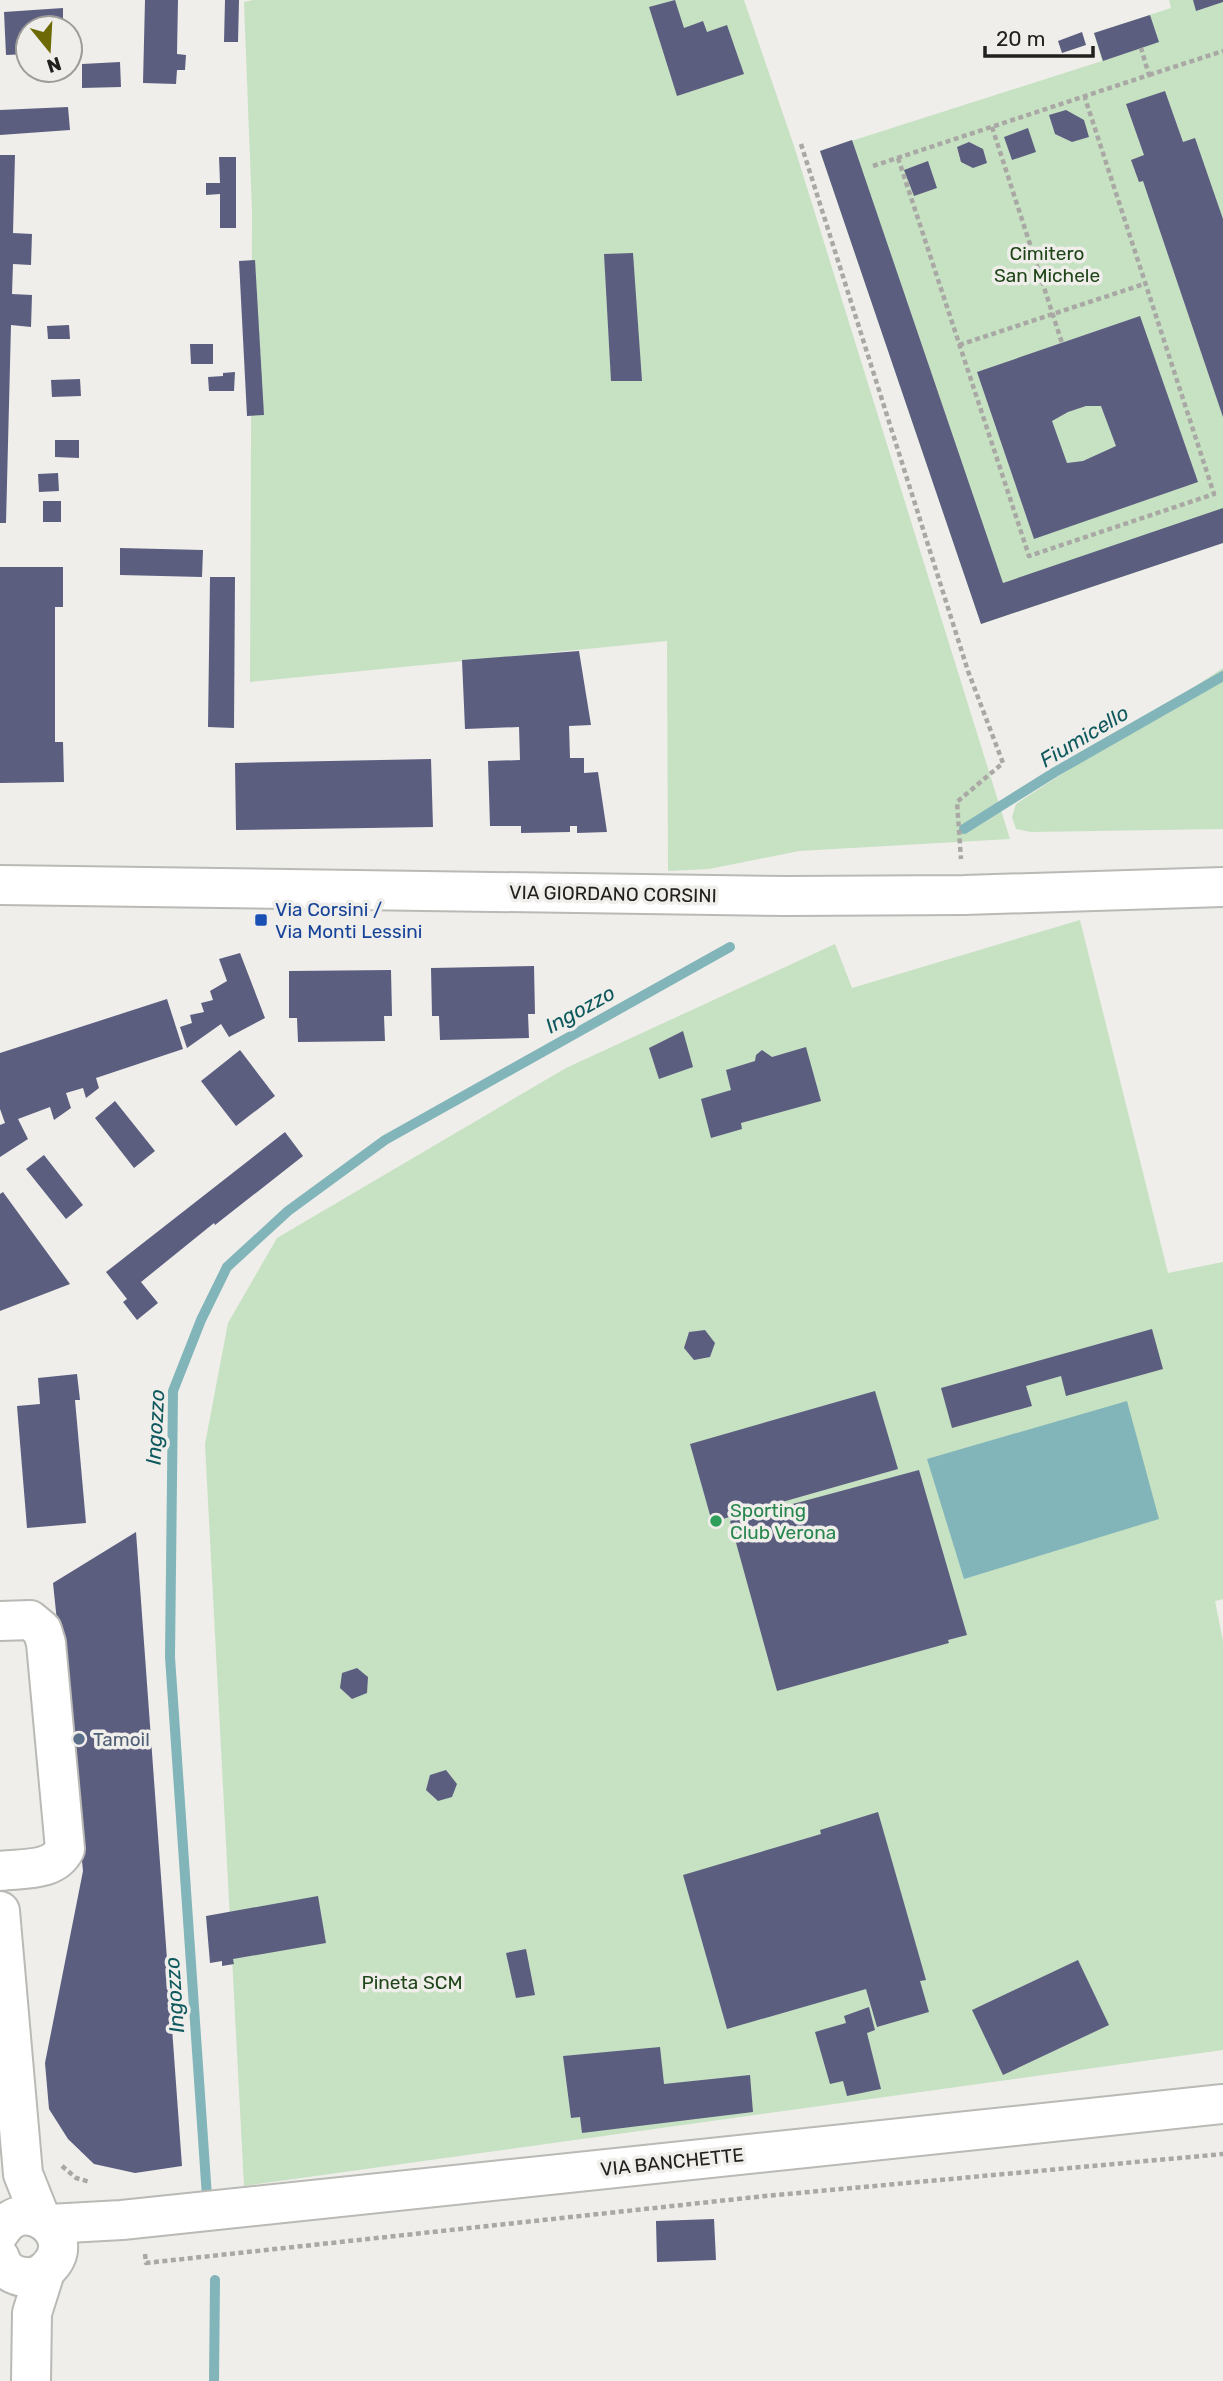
<svg xmlns="http://www.w3.org/2000/svg" width="1223" height="2381" font-family="Rubik,sans-serif">
<style>
.green{fill:#c7e1c3}
.water{fill:#82b5b9}
.lines{fill:none;stroke-linecap:round;stroke-linejoin:round}
.stream{stroke:#82b5b9;stroke-width:10}
.building{fill:#5c5e80;fill-rule:evenodd}
.minor-casing{stroke:#b9b9b5;stroke-width:42}
.path{stroke:#a9a8a5;stroke-width:4.5;stroke-dasharray:5 3.5;stroke-linecap:butt}
.minor{stroke:#fff;stroke-width:38}
.transit-dot{fill:#1a4fb4;stroke:#efeeea;stroke-width:2.5}
.leisure-dot{fill:#2e9e5b;stroke:#efeeea;stroke-width:2.5}
.service-dot{fill:#5c6f8a;stroke:#efeeea;stroke-width:2.5}
.labels{text-anchor:middle;dominant-baseline:central;stroke-width:7;stroke-linejoin:round;paint-order:stroke}
.park-label{font-size:19px;fill:#1f4519;stroke:#efeeea}
.street-label{font-size:19px;fill:#21201f;stroke:#efeeea}
.transit-label{font-size:19px;fill:#164399;stroke:#efeeea;text-anchor:start}
.leisure-label{font-size:19px;fill:#27864d;stroke:#efeeea;text-anchor:start}
.service-label{font-size:19px;fill:#4e5e75;stroke:#efeeea;text-anchor:start}
.water-label{font-size:21px;font-style:italic;fill:#0f595e;stroke:#efeeea}
</style>
<rect width="100%" height="100%" fill="#efeeea"/>
<g class="green">
<path d="M253,0H744L794,146L1010,839L799,851L709,869L668,871L667,641L250,682L252,211L244,2Z"/>
<path d="M1169,0H1223V543L981,624L820,151L1102,61L1094,33L1171,8Z"/>
<path d="M1223,668V829L1031,832L1016,829L1012,817L1016,804Z"/>
<path d="M1080,920L1168,1273L1223,1262V1599L1215,1601L1223,1641V2050L244,2186L205,1444L228,1323L277,1238L566,1068L835,944L852,988Z"/>
</g>
<path class="water" d="M1127,1401L1159,1519L964,1579L927,1459Z"/>
<g class="lines">
<g class="stream">
<path d="M964,829L1055,772L1223,676"/>
<path d="M207,2197L170,1657L173,1391L201,1320L227,1267L288,1211L385,1140L730,947"/>
<path d="M214,2381L215,2280"/>
</g>
</g>
<g class="building">
<path d="M145,0H178L177,54L186,55L185,70H177L176,84L143,83Z"/>
<path d="M225,0H239L238,42H224Z"/>
<path d="M675,0L684,28L703,21L707,32L727,25L744,74L677,96L649,7Z"/>
<path d="M1193,0H1223V2L1196,11Z"/>
<path d="M63,8V28H28V54L6,55L4,12Z"/>
<path d="M1150,15L1159,42L1103,61L1094,33Z"/>
<path d="M1082,32L1086,45L1062,53L1058,41Z"/>
<path d="M120,62L121,87L82,88V64Z"/>
<path d="M1165,91L1183,142L1195,138L1223,219V417L1143,181L1139,182L1131,160L1144,155L1126,104Z"/>
<path d="M68,107L70,130L0,135V110Z"/>
<path d="M1066,110L1084,120L1089,137L1072,142L1055,134L1049,115Z"/>
<path d="M1028,128L1036,152L1012,160L1004,137Z"/>
<path d="M852,140L1003,583L1223,508V543L981,624L820,151Z"/>
<path d="M969,142L983,149L987,163L973,168L961,162L957,147Z"/>
<path d="M0,155H15L13,233L32,234L31,265L13,264L12,294L32,295L31,327L11,325L6,523H0Z"/>
<path d="M219,157H236V228H220V194L206,195V183H220Z"/>
<path d="M928,161L937,188L914,196L904,170Z"/>
<path d="M633,253L642,381H611L604,254Z"/>
<path d="M255,260L264,415L247,416L239,261Z"/>
<path d="M1140,316L1198,482L1034,539L977,372ZM1086,406H1101L1116,446L1083,461L1067,463L1052,421L1068,412Z"/>
<path d="M69,325L70,339H48L47,326Z"/>
<path d="M190,344H213V364H191Z"/>
<path d="M235,372L234,391H209L208,377L223,376V373Z"/>
<path d="M80,379L81,396L52,397L51,380Z"/>
<path d="M55,440H79V458L55,457Z"/>
<path d="M58,473L59,491L39,492L38,474Z"/>
<rect x="43" y="501" width="18" height="21"/>
<path d="M120,548L203,550L202,577L120,575Z"/>
<path d="M0,567H63V607H55V742H63L64,782L0,783Z"/>
<path d="M210,577H235L234,728L208,727Z"/>
<path d="M579,651L591,725L569,726L570,758H584V773L598,772L607,832L577,833V826H570V832L521,833V826H490L488,761L520,760L519,727L465,729L462,660Z"/>
<path d="M431,759L433,827L236,830L235,763Z"/>
<path d="M240,953L265,1018L229,1037L221,1024L187,1048L180,1027L192,1023L190,1015L204,1012L201,1003L213,1000L210,991L227,981L219,959Z"/>
<path d="M534,966L535,1014H528L529,1038L440,1040L439,1016H432L431,968Z"/>
<path d="M391,970L392,1016H384L385,1041L298,1042L297,1018H289V971Z"/>
<path d="M167,999L183,1049L96,1078L99,1088L86,1098L83,1088L66,1093L71,1108L54,1120L50,1107L18,1119L28,1139L0,1157V1125L5,1123L0,1109V1053Z"/>
<path d="M683,1031L693,1067L659,1079L649,1048Z"/>
<path d="M806,1047L821,1101L741,1123L742,1129L711,1138L701,1099L731,1090L726,1070L755,1061L756,1055L762,1050L772,1057Z"/>
<path d="M240,1050L275,1096L236,1126L201,1081Z"/>
<path d="M115,1101L155,1151L134,1168L95,1118Z"/>
<path d="M285,1132L303,1156L215,1225L214,1223L141,1282L158,1303L137,1320L123,1302L127,1299L106,1272Z"/>
<path d="M44,1155L83,1205L66,1219L26,1169Z"/>
<path d="M3,1192L70,1284L0,1311V1194Z"/>
<path d="M1152,1329L1163,1369L1066,1396L1061,1376L1026,1386L1032,1406L952,1428L941,1388Z"/>
<path d="M705,1330L715,1343L710,1357L694,1360L684,1348L689,1332Z"/>
<path d="M77,1374L80,1400H75L86,1523L27,1528L17,1406L40,1404L38,1378Z"/>
<path d="M875,1391L898,1469L712,1522L690,1444Z"/>
<path d="M919,1470L967,1635L948,1640L949,1643L777,1691L730,1521Z"/>
<path d="M136,1532L182,2166L135,2173L94,2164L68,2139L49,2109L45,2063L83,1871L53,1583Z"/>
<path d="M357,1668L368,1677L367,1693L352,1699L340,1688L342,1673Z"/>
<path d="M446,1770L457,1784L452,1797L438,1801L426,1790L430,1775Z"/>
<path d="M878,1812L926,1980L920,1981L929,2012L877,2027L866,1989L727,2029L683,1875L821,1834L820,1830Z"/>
<path d="M318,1896L326,1943L233,1959L234,1964L222,1966V1961L210,1963L206,1916Z"/>
<path d="M526,1949L535,1995L516,1998L506,1953Z"/>
<path d="M1078,1960L1109,2025L1003,2075L972,2010Z"/>
<path d="M869,2007L875,2030L867,2033L881,2089L847,2096L843,2081L830,2084L815,2032L846,2023L844,2016Z"/>
<path d="M660,2047L664,2084L750,2075L753,2112L582,2133L580,2117L571,2118L563,2056Z"/>
<path d="M714,2219L716,2260L657,2262L656,2221Z"/>
</g>
<g class="lines">
<defs>
<g id="minor">
<path d="M0,885L787,896L964,895L1223,887"/>
<path d="M0,1621L30,1620L42,1630L46,1643L65,1849C54,1872 23,1868 0,1871"/>
<path d="M0,1911L23,2174L41,2219"/>
<path d="M49,2224L122,2220L1223,2104"/>
<path d="M0,2232C24,2191 80,2235 49,2267C43,2274 34,2278 25,2277C13,2276 3,2269 0,2258"/>
<path d="M31,2381L32,2313L45,2272"/>
</g>
</defs>
<use href="#minor" class="minor-casing"/>
<g class="path">
<path d="M1149,75L1223,51"/>
<path d="M992,127L1062,343"/>
<path d="M801,144L968,671L1003,763L957,802L961,859"/>
<path d="M898,158L1029,556L1214,494L1085,98"/>
<path d="M873,166L1149,75L1141,48"/>
<path d="M959,345L1144,284"/>
<path d="M62,2166L76,2178L90,2182"/>
<path d="M145,2254L146,2263L765,2196L1223,2154"/>
</g>
<use href="#minor" class="minor"/>
</g>
<rect class="transit-dot" x="254" y="913" width="14" height="14" rx="3.5"/>
<circle class="leisure-dot" cx="716" cy="1521" r="7"/>
<circle class="service-dot" cx="79" cy="1739" r="7"/>
<g class="labels">
<g class="park-label">
<text x="1047" y="253">Cimitero<tspan x="1047" dy="22">San Michele</tspan></text>
<text x="412" y="1982">Pineta SCM</text>
</g>
<g class="street-label">
<text transform="translate(613 894) rotate(1)">VIA GIORDANO CORSINI</text>
<text transform="translate(672 2162) rotate(-6)">VIA BANCHETTE</text>
</g>
<g class="transit-label">
<text x="275" y="909">Via Corsini /<tspan x="275" dy="22">Via Monti Lessini</tspan></text>
</g>
<g class="leisure-label">
<text x="730" y="1510">Sporting<tspan x="730" dy="22">Club Verona</tspan></text>
</g>
<g class="service-label">
<text x="93" y="1739">Tamoil</text>
</g>
<g class="water-label">
<text transform="translate(1084 736) rotate(-31)">Fiumicello</text>
<text transform="translate(580 1009) rotate(-29)">Ingozzo</text>
<text transform="translate(155 1427) rotate(-87)">Ingozzo</text>
<text transform="translate(174 1995) rotate(-94)">Ingozzo</text>
</g>
</g>
<g transform="translate(49 49) rotate(162)"><circle r="33" fill="#efeeea" stroke="#9d9c99" stroke-width="2"/>
<path d="M0-5L12 26L0 18L-12 26Z" fill="#6d6a05"/>
<text y="-10" font-size="19" font-weight="bold" text-anchor="middle" fill="#21201f">N</text>
</g>
<path d="M985 46v10h108v-10" fill="none" stroke="#21201f" stroke-width="3.5"/>
<text x="996" y="46" font-size="21" fill="#21201f" stroke="#efeeea" stroke-width="5" paint-order="stroke">20 m</text>
</svg>
